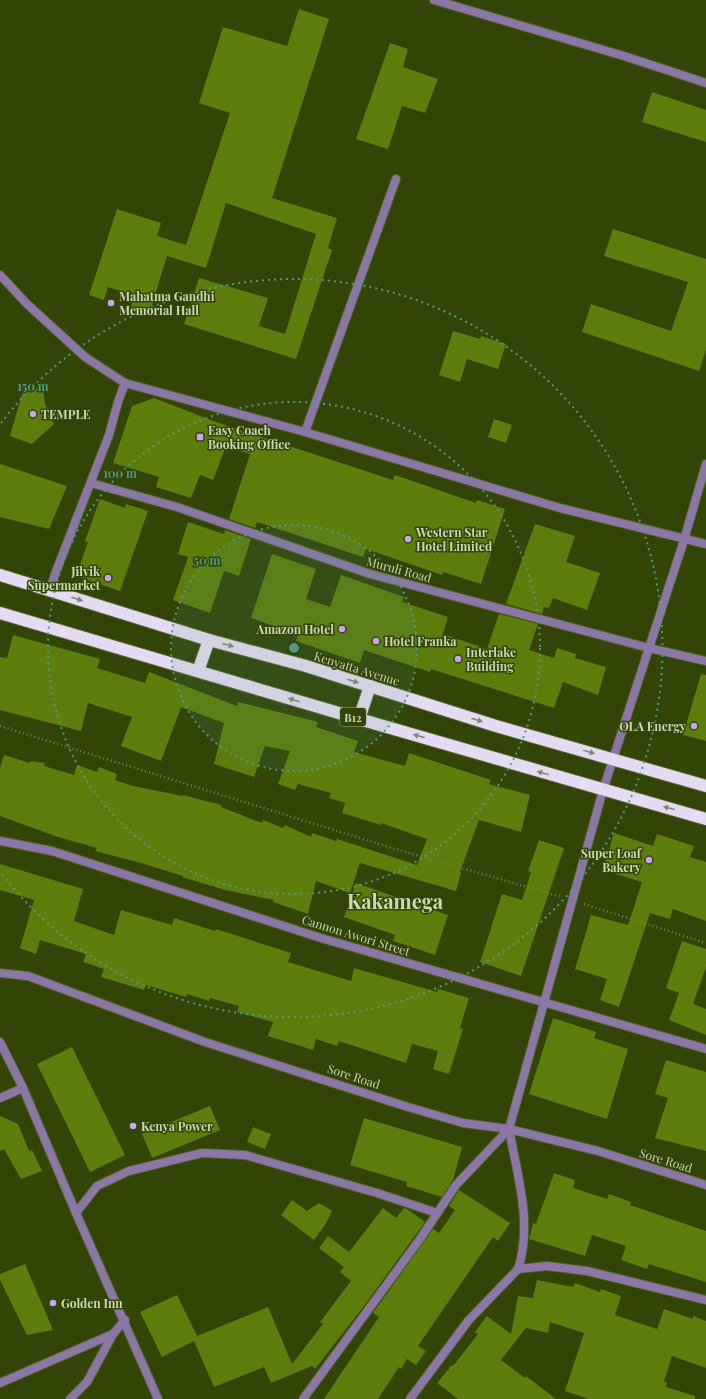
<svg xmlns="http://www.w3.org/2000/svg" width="706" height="1399" font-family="'Playfair Display',serif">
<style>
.building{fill:#5d7d0c}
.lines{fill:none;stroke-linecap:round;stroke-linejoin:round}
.lane-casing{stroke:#506229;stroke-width:10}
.street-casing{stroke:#506229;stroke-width:10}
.highway-casing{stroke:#506229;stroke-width:14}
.path{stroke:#72834f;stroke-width:2.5;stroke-dasharray:1 3;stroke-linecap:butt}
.lane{stroke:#8c76a6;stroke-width:8}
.street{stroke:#8c76a6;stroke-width:8}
.highway{stroke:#e4daf1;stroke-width:12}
.oneway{fill:#828870}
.ring{fill:none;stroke:#509986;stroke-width:2;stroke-dasharray:2 4}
.poi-dot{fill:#c8a5ef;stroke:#324406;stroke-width:1.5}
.labels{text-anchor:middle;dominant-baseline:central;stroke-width:3;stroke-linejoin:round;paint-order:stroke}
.shield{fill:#324406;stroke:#9cac7f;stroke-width:1}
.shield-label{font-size:11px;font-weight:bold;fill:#cad9b3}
.poi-label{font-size:12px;font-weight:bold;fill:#cad9b3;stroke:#324406;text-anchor:start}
.street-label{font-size:12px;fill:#cad9b3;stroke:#324406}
.town-label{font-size:20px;font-weight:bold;fill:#cad9b3;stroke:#324406}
.centre{fill:#509986;stroke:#324406;stroke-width:2}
.ring-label{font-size:12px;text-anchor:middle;font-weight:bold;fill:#509986;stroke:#324406;stroke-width:3;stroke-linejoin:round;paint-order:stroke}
</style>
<rect width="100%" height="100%" fill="#324406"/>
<g class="building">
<path d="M299,9L329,19L272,198L337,218L328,248L332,250L296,359L184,324L199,278L268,298L259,326L285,334L316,234L226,203L206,268L167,256L149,315L130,309L135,296L108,287L104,300L89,295L117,209L161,223L157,236L186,245L230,113L199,103L223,27L287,46Z"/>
<path d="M390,43L408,49L403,67L438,79L425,113L402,106L388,149L356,139Z"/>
<path d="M652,92L706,110V142L642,122Z"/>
<path d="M613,229L706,259V350L699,371L582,332L591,304L671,331L688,282L604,256Z"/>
<path d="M453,331L480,339L481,336L506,344L498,369L467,359L460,382L439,375Z"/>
<path d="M43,387L45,404L54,424L32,444L10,436L23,391Z"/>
<path d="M154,398L216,422L393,480L395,475L476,503L477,500L505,509L481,584L443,572L442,575L366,549L363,557L257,522L255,528L229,519L250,454L226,446L213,480L200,475L191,498L156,487L159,477L113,463L132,406Z"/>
<path d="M494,419L512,425L506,443L488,437Z"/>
<path d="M0,464L67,486L49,529L0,517Z"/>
<path d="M100,499L125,508L126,504L148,511L120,591L76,576L88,542L85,541Z"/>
<path d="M188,522L224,534L225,530L251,539L239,576L224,571L210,613L173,600L188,557L178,554Z"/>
<path d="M535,524L575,536L566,562L600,573L587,610L553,598L549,608L544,607L542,614L506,604Z"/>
<path d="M272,554L316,569L306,599L330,607L341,575L404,597L402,602L448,617L443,634L487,649L499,614L538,624L529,650L554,658L557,648L576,654L575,658L606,667L598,695L563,682L554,708L431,669L430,672L364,650L360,663L296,641L298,635L251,618Z"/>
<path d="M13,635L100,659L97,668L145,683L149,672L237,706L238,702L318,722L316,727L358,741L354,752L405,766L409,753L491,780L489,784L530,795L521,832L479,820L460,872H461L456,891L360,863L350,893L316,881L308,914L273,902L274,900L225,890L182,877L183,876L141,863L95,851L97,848L58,837L0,816V768L4,755L30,763L31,761L45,763L44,766L74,775L77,765L97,772L99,767L117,774L115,780L133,786L183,796V795L221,805V807L262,823L263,820L283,828L285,825L311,837L312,833L336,841L337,839L417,865L427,839L381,823V825L342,813L345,803L329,798L331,793L298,784L295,790L278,784L290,751L265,746L254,777L214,764L224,723L181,707L161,761L121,746L132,717L88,703L81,731L0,710V657L7,658Z"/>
<path d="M701,674L706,675V741L683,735Z"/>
<path d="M614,833L653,846L657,834L694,846L690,857L706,862V921L673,909L670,919L650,913L619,1007L600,1000L607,979L575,969L591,915L628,925L642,882L603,870Z"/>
<path d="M539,840L564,848L521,976L480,962L502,894L522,900L531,872L528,871Z"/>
<path d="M0,864L83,889L74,921L114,935L121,910L172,925L174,918L215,931L216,929L291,953L288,962L351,981L354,968L437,992L438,989L469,998L460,1028L463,1029L449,1074L433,1069L438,1051L412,1044L406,1063L339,1041L337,1046L316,1039L313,1050L268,1036L273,1022L237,1012L239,1006L210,998L209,1001L187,994L186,997L146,985L144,990L101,977L104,969L83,962L86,954L40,940L36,954L20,948L34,900L0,890Z"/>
<path d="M356,883L448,915L435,955L393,941L395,935L344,917Z"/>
<path d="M682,941L706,949V967L693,1004L706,1009V1035L669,1020L679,993L666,988Z"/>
<path d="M553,1018L596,1032L594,1038L628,1049L607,1119L529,1094Z"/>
<path d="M72,1047L125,1155L90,1172L37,1064Z"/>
<path d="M666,1060L706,1072V1151L655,1138L668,1098L655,1094Z"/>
<path d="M210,1106L220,1130L152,1158L142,1134Z"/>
<path d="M0,1116L18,1124L29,1151L32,1150L42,1171L21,1179L4,1149L0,1151Z"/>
<path d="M364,1118L462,1147L453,1180L442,1197L406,1186L407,1182L350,1165Z"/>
<path d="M253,1127L271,1134L265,1149L247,1142Z"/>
<path d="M554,1173L575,1180L573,1188L607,1199L609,1194L631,1202L630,1205L706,1231V1282L649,1264L647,1269L621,1260L626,1246L592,1235L585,1256L529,1239L533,1223L536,1224Z"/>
<path d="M459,1190L510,1223L498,1241L493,1237L418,1346L426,1351L416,1365L407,1359L401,1369L399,1367L378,1399H324L379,1317L373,1313L433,1229L439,1233L455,1210L449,1206Z"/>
<path d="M292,1200L307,1211L319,1203L332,1211L325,1225L314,1240L281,1215Z"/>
<path d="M383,1208L396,1218L404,1208L407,1209L425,1222L364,1306L315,1369L312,1366L271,1383L264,1367L214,1387L194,1341L162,1357L140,1312L177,1295L197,1336L268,1307L292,1364L323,1324L320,1322L351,1281L340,1272L344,1267L319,1248L328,1236L349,1252Z"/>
<path d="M25,1264L53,1330L27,1335L0,1280V1274Z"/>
<path d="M537,1280L573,1287L575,1283L600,1292L601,1289L621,1296L615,1315L657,1329L664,1309L693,1319V1316L706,1321V1368L672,1356L664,1381L667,1383L666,1387L695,1396V1399H589L565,1391L584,1333L550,1322L548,1333L526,1328L501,1360L525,1378L526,1376L556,1399H458L437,1383L452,1365L453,1366L478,1334L475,1332L487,1316L511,1334L518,1296L533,1298Z"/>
</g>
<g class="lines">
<defs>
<g id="lane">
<path d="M509,1129C517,1174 533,1224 518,1269L547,1266L587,1271L706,1300"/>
<path d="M76,1213L97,1186L129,1171L202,1153L245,1155L377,1193L437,1213"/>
<path d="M0,1383L113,1334L125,1320"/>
<path d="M70,1399L87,1382L113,1334"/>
<path d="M303,1399L420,1239L456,1185L509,1129"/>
</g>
<g id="street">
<path d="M434,0L624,56L706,83"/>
<path d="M0,275L27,304L85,357L125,383L118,402L109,435L55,574L50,591"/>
<path d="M125,383L305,432L560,508L706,544"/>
<path d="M305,432L396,179"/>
<path d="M91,483L177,507L370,574L649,648L706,661"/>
<path d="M0,841L52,851L321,938L706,1049"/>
<path d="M0,973L28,976L205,1042L408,1107L463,1123L509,1129L598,1151L706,1185"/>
<path d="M0,1042L23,1088L76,1213L158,1399"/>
<path d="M0,1098L23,1088"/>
<path d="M509,1129L603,790L684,540L706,464"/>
<path d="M410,1399L468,1321L518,1269"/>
</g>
<g id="highway">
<path d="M0,575L209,640L306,666L496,726L706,786"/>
<path d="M0,613L359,719L706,819"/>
<path d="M198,671L209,640"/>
<path d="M359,719L370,686"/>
</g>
</defs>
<use href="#lane" class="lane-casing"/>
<use href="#street" class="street-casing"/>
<use href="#highway" class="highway-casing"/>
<g class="path">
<path d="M0,726L392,848L562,897"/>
<path d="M584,904L706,943"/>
</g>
<use href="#lane" class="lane"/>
<use href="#street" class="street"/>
<use href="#highway" class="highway"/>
</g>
<defs><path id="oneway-solid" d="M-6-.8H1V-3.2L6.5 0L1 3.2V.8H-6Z"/></defs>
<g class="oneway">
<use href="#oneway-solid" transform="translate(77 599) rotate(17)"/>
<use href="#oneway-solid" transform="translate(228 645) rotate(15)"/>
<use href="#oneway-solid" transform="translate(353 681) rotate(17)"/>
<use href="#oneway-solid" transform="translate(294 700) rotate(-163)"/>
<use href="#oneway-solid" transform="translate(477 720) rotate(18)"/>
<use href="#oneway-solid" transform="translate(419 736) rotate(-164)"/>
<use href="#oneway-solid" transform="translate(589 752) rotate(16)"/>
<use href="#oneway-solid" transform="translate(543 773) rotate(-164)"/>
<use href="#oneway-solid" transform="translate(669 808) rotate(-165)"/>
</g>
<circle cx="294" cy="648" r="123" fill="#509986" fill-opacity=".12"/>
<g class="ring">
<circle cx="294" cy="648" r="123"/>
<circle cx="294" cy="648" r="246"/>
<path d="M1 423A369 369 0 1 1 1 873"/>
</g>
<g class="poi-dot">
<circle cx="111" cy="303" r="4"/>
<circle cx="33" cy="414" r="4"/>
<rect x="196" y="433" width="8" height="8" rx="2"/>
<circle cx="408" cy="539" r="4"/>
<circle cx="108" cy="578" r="4"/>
<circle cx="342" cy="629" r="4"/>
<circle cx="376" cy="641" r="4"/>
<circle cx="458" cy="659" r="4"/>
<circle cx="694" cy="726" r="4"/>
<circle cx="649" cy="860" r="4"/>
<circle cx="133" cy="1126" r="4"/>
<circle cx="53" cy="1303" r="4"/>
</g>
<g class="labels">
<rect class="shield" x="340" y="708" width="26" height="18" rx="3"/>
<g class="shield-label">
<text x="353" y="717">B12</text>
</g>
<g class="poi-label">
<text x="119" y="296">Mahatma Gandhi<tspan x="119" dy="14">Memorial Hall</tspan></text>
<text x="41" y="414">TEMPLE</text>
<text x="208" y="430">Easy Coach<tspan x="208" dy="14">Booking Office</tspan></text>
<text x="416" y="532">Western Star<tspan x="416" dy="14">Hotel Limited</tspan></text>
<text x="100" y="571" text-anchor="end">Jilvik<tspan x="100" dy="14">Supermarket</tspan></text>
<text x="334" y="629" text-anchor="end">Amazon Hotel</text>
<text x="384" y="641">Hotel Franka</text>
<text x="466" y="652">Interlake<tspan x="466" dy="14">Building</tspan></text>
<text x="686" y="726" text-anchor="end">OLA Energy</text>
<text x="641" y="853" text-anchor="end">Super Loaf<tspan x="641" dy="14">Bakery</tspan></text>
<text x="141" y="1126">Kenya Power</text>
<text x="61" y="1303">Golden Inn</text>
</g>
<g class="street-label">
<text transform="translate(399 569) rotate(15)">Muruli Road</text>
<text transform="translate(357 668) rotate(17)">Kenyatta Avenue</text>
<text transform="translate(356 935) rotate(17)">Cannon Awori Street</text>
<text transform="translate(354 1076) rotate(18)">Sore Road</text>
<text transform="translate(666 1160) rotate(17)">Sore Road</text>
</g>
<g class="town-label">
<text x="395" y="900">Kakamega</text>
</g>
</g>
<circle cx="294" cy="648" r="6" class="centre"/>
<g class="ring-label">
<text x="33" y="391">150 m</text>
<text x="120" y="478">100 m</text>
<text x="207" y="565">50 m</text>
</g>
</svg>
